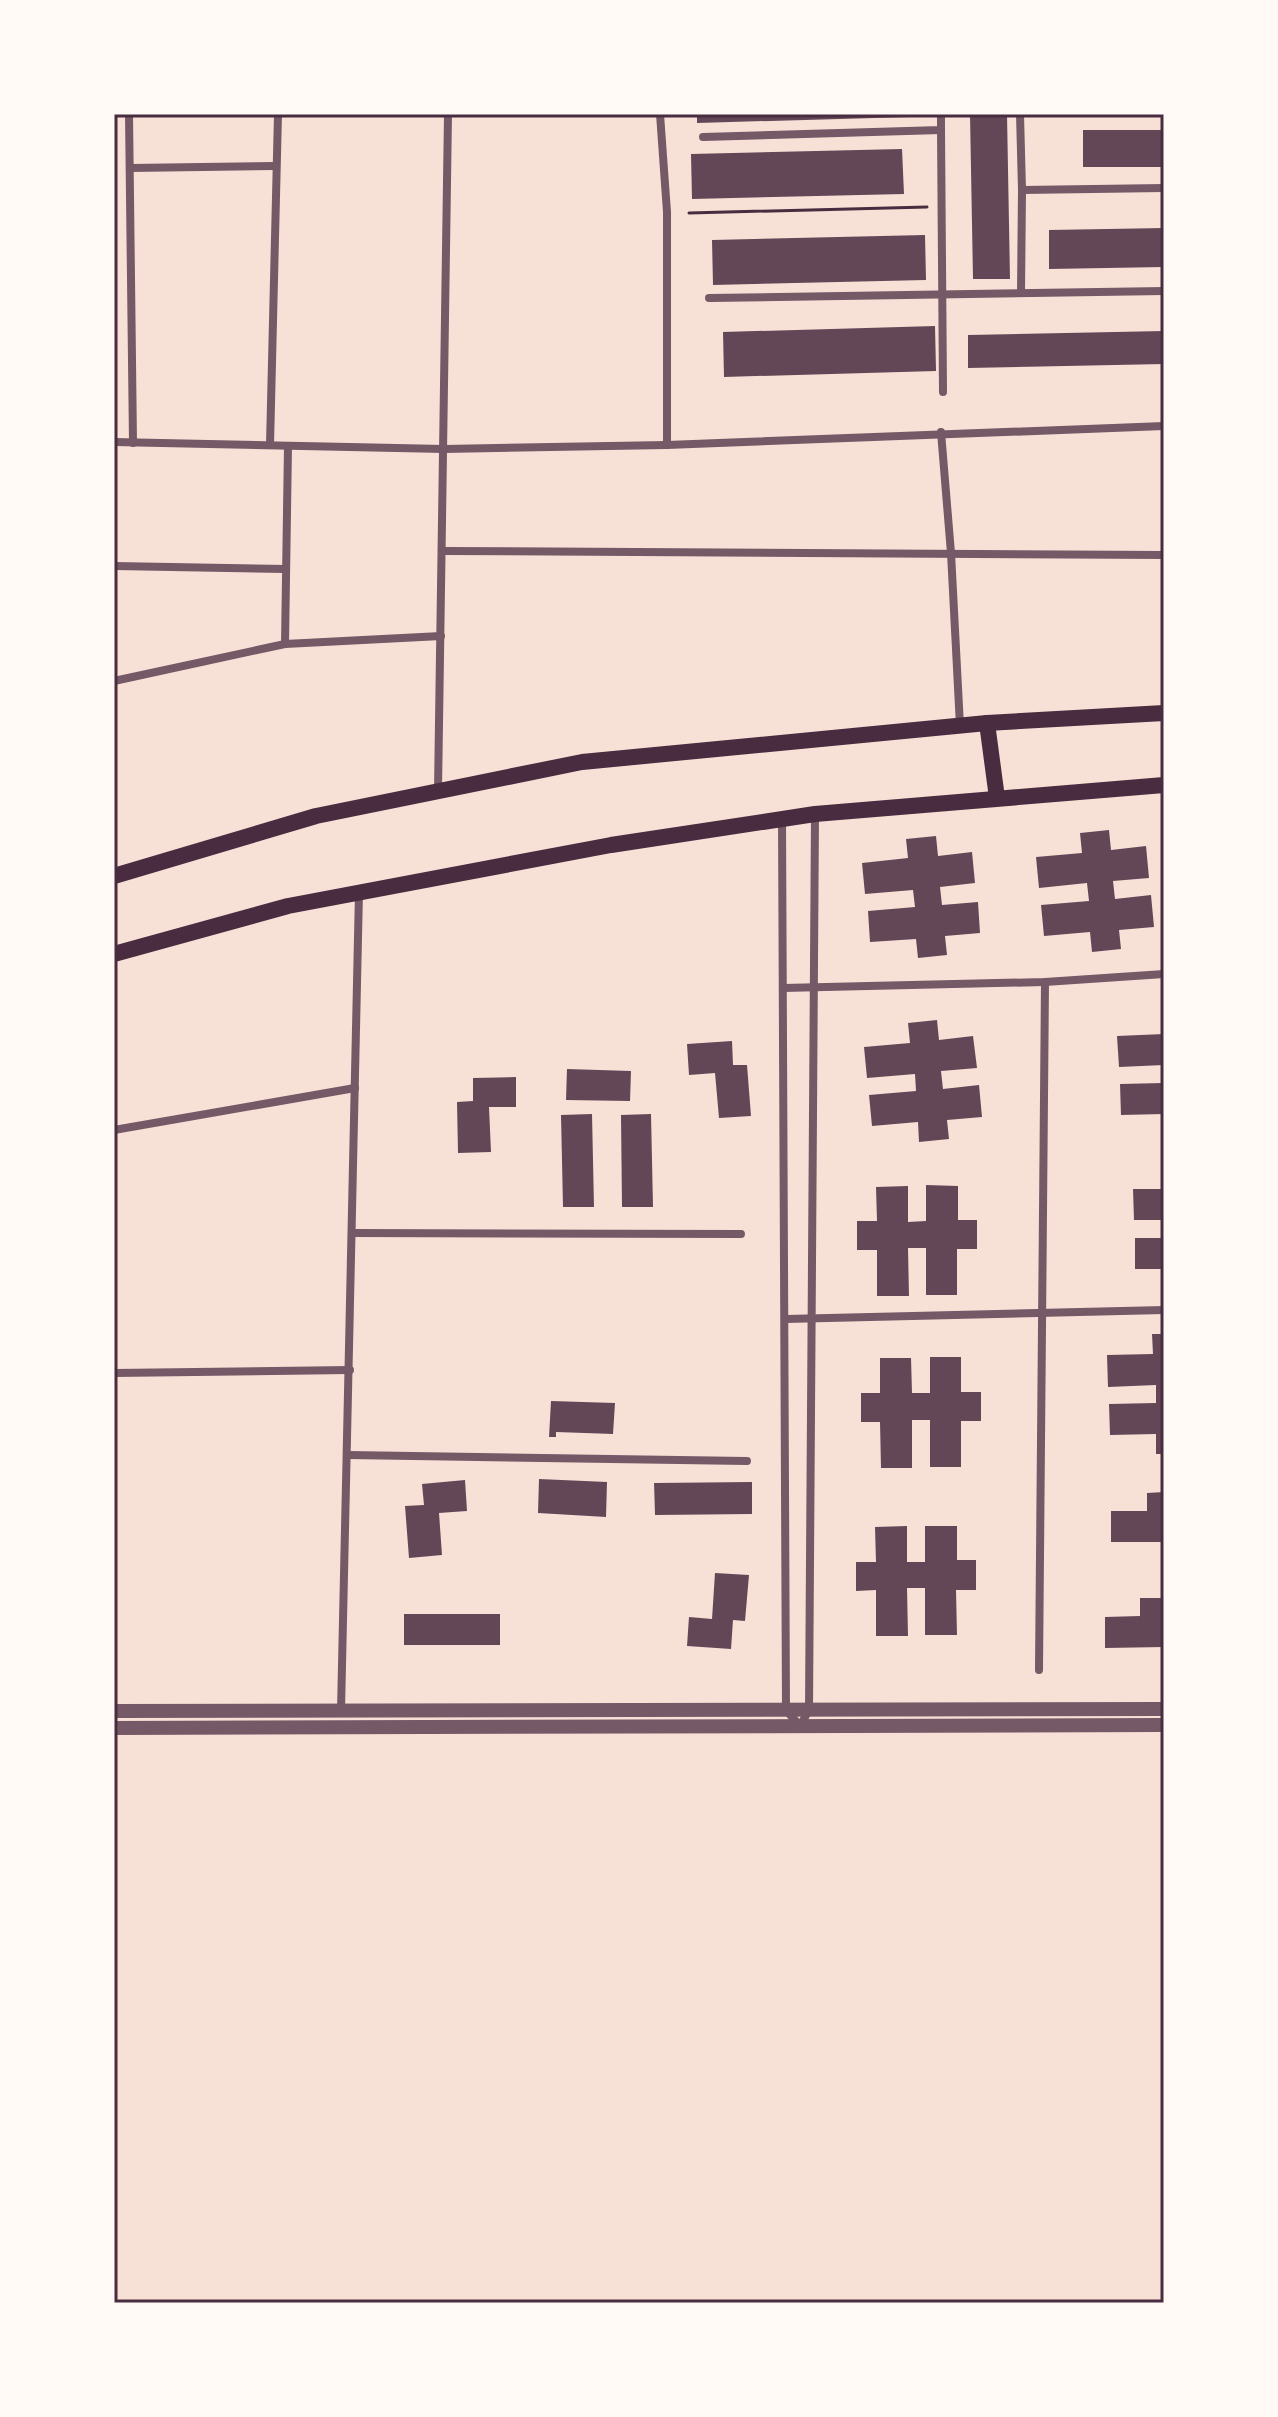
<svg xmlns="http://www.w3.org/2000/svg" width="1278" height="2417" font-family="Montserrat,sans-serif">
<style>
.building{fill:#644757}
.lines{fill:none;stroke-linecap:round;stroke-linejoin:round}
.path{stroke:#4a2c40;stroke-width:3}
.minor{stroke:#755966;stroke-width:8}
.tertiary{stroke:#755966;stroke-width:14}
.primary{stroke:#4a2c40;stroke-width:16}
.neatline{fill:none;stroke:#4a2c40;stroke-width:3}
</style>
<rect width="100%" height="100%" fill="#f7e1d7"/>
<g class="building">
<path d="M697,114H909V117L697,123Z"/>
<path d="M970,114H1007L1010,279H973Z"/>
<rect x="1083" y="130" width="81" height="37"/>
<path d="M902,149L904,194L692,199L691,154Z"/>
<path d="M1164,228V267L1049,269V230Z"/>
<path d="M925,235L926,280L713,285L712,240Z"/>
<path d="M935,326L936,371L724,377L723,332Z"/>
<path d="M1164,331V364L968,368V335Z"/>
<path d="M1109,830L1111,850L1146,846L1149,878L1113,881L1115,899L1151,895L1154,927L1119,930L1121,949L1092,952L1090,932L1044,936L1041,905L1089,901L1087,883L1039,888L1036,857L1082,853L1080,833Z"/>
<path d="M936,836L938,856L972,852L975,883L940,887L942,905L978,902L980,933L945,936L947,955L918,958L916,939L870,942L868,911L915,907L913,890L865,894L862,863L908,858L906,839Z"/>
<path d="M937,1020L939,1040L973,1036L977,1068L941,1071L943,1089L979,1085L982,1117L947,1120L949,1139L919,1142L918,1122L872,1126L869,1095L916,1091L915,1074L867,1078L864,1047L910,1043L908,1023Z"/>
<path d="M1164,1034V1065L1119,1067L1117,1036Z"/>
<path d="M732,1041L733,1065H747L751,1116L719,1118L715,1073L689,1075L687,1044Z"/>
<path d="M567,1069L631,1071L630,1101L566,1100Z"/>
<path d="M516,1077V1107H489L491,1152L458,1153L457,1102L473,1101V1078Z"/>
<path d="M1164,1083V1114L1121,1115L1120,1084Z"/>
<path d="M592,1114L594,1207H563L561,1115Z"/>
<path d="M651,1114L653,1207H622L621,1115Z"/>
<path d="M926,1185L958,1186V1220H977V1249H957V1295H926V1248H908L909,1296H877V1250H857V1221H877L876,1187L908,1186V1222L926,1221Z"/>
<path d="M1133,1189H1164V1220H1134Z"/>
<rect x="1135" y="1238" width="29" height="31"/>
<path d="M1152,1334H1164V1454H1156V1434L1110,1435L1109,1404L1156,1403V1385L1108,1387L1107,1355L1153,1354Z"/>
<path d="M930,1357H961V1392H981V1421H961V1467H930V1420H912V1468H881L880,1422H861V1393H880V1358H911L912,1393H930Z"/>
<path d="M551,1401L615,1403L613,1434L556,1432V1437H549Z"/>
<path d="M539,1479L607,1482L606,1517L538,1513Z"/>
<path d="M465,1480L467,1511L439,1513L442,1555L409,1558L405,1506L424,1505L422,1484Z"/>
<path d="M752,1482V1514L655,1515L654,1483Z"/>
<path d="M1164,1492V1542H1111V1511H1147V1493Z"/>
<path d="M907,1526V1562H925V1526H957V1560H976V1590H956L957,1635H925V1588H907L908,1636H876V1590L856,1591V1562H876L875,1527Z"/>
<path d="M715,1573L749,1575L745,1621L733,1620L731,1649L687,1646L689,1617L712,1619Z"/>
<path d="M1140,1598H1164V1647L1105,1648V1617L1140,1616Z"/>
<rect x="404" y="1614" width="96" height="31"/>
</g>
<g class="lines">
<path class="path" d="M689,213L927,207"/>
<g class="minor">
<path d="M129,114L133,443"/>
<path d="M660,114L667,212V445"/>
<path d="M1020,114L1022,190L1164,188"/>
<path d="M941,130L943,392"/>
<path d="M703,137L941,130V114"/>
<path d="M130,168L276,166"/>
<path d="M1021,293L1022,190"/>
<path d="M709,298L1164,291"/>
<path d="M941,432L951,553L960,726"/>
<path d="M114,442L444,449L667,445L1164,426"/>
<path d="M270,445L278,114"/>
<path d="M443,551L1164,555"/>
<path d="M114,566L286,569"/>
<path d="M285,644L288,446"/>
<path d="M114,681L285,644L441,636"/>
<path d="M438,791L448,114"/>
<path d="M782,819L786,1710L800,1726L809,1710L815,814"/>
<path d="M783,988L1045,982L1164,974"/>
<path d="M114,1130L355,1088"/>
<path d="M352,1233L741,1234"/>
<path d="M786,1319L1164,1310"/>
<path d="M114,1373L350,1370"/>
<path d="M348,1455L747,1461"/>
<path d="M1039,1670L1045,982"/>
<path d="M341,1711L359,892"/>
</g>
<g class="tertiary">
<path d="M114,1711L1164,1709"/>
<path d="M114,1728L1164,1725"/>
</g>
<g class="primary">
<path d="M987,723L997,798"/>
<path d="M114,876L316,816L582,762L987,723L1164,713"/>
<path d="M114,954L288,906L611,845L815,814L1164,785"/>
</g>
</g>
<rect width="1278" height="2417" fill="none" stroke="#fffaf5" stroke-width="232"/>
<rect x="116" y="116" width="1046" height="2185" class="neatline"/>
</svg>
